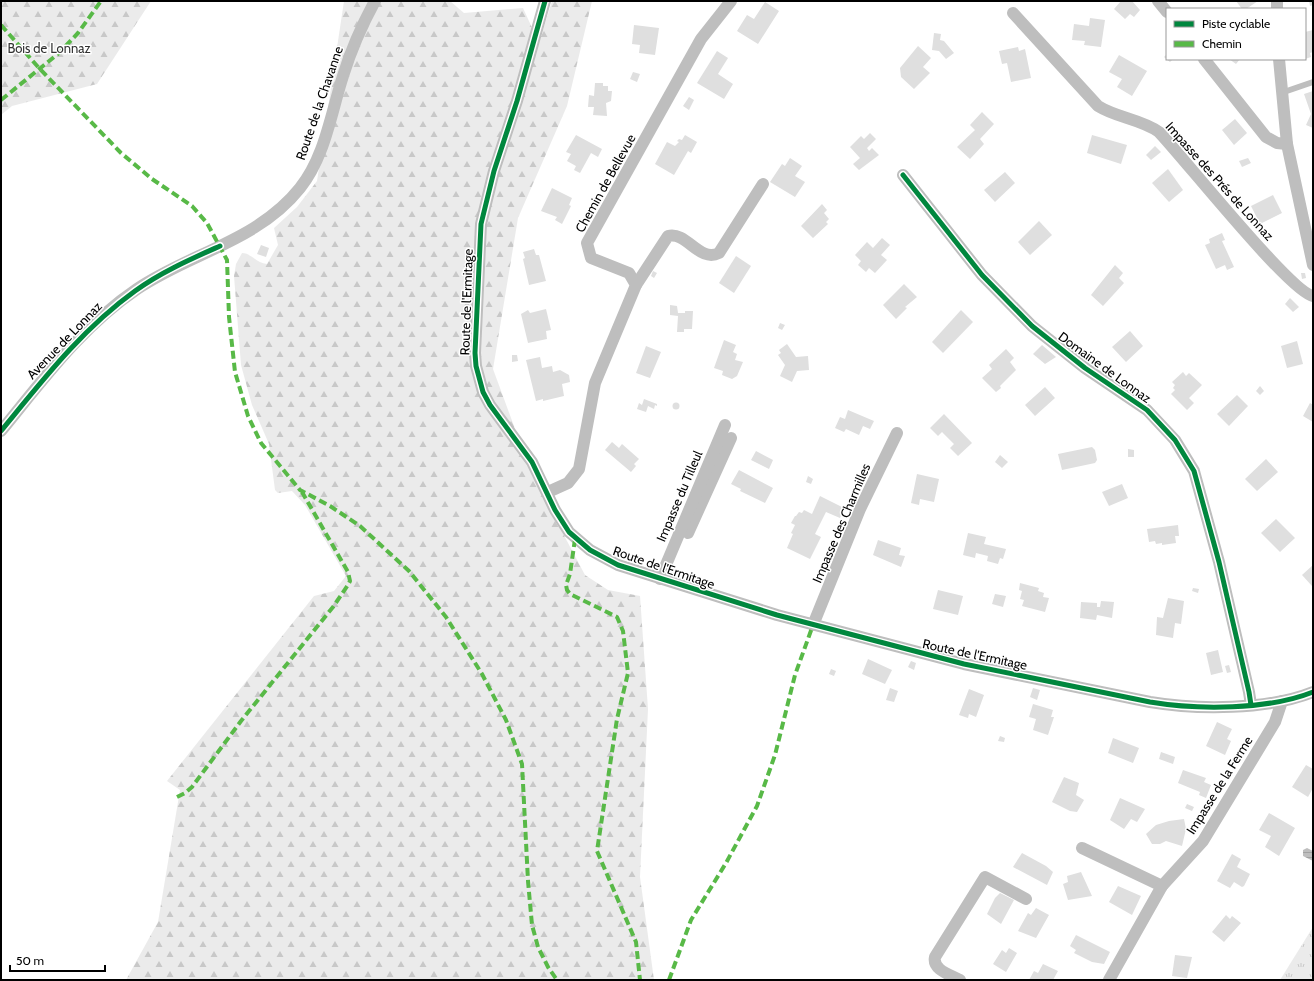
<svg xmlns="http://www.w3.org/2000/svg" width="1314" height="981" font-family="Cabin,sans-serif">
<style>
.grass{fill:url(#grass-tufts)}
.forest{fill:url(#forest-firs)}
.water{fill:url(#water-rules)}
.building{fill:#dfdfdf}
.lines{fill:none;stroke-linecap:round;stroke-linejoin:round}
.lane{stroke:#bebebe;stroke-width:6}
.street{stroke:#bebebe;stroke-width:12}
.quiet{stroke:#58b947;stroke-width:4;stroke-dasharray:8 4;stroke-linecap:butt}
.cycleway-casing{stroke:#fff;stroke-width:8}
.cycleway{stroke:#00873e;stroke-width:5}
.labels{text-anchor:middle;dominant-baseline:central;stroke-width:3;stroke-linejoin:round;paint-order:stroke}
.park-label{font-size:13px;fill:#323232;stroke:#fff}
.street-label{font-size:13px;fill:#000;stroke:#fff}
</style>
<defs>
<pattern id="grass-tufts" width="24" height="20" patternUnits="userSpaceOnUse"><rect width="24" height="20" fill="#ebebeb"/><path d="M3 7l-1-3M5 7V3M7 7l1-3M15 17l-1-3M17 17v-4M19 17l1-3" fill="none" stroke="#c8c8c8"/></pattern>
<pattern id="forest-firs" width="22" height="20" patternUnits="userSpaceOnUse"><rect width="22" height="20" fill="#ebebeb"/><path d="M5 1l3.5 6h-7zM16 11l3.5 6h-7z" fill="#c8c8c8"/></pattern>
<pattern id="water-rules" width="6" height="5" patternUnits="userSpaceOnUse"><rect width="6" height="5" fill="#bebebe"/><path d="M0 2.5h6" fill="none" stroke="#a2a2a2"/></pattern>
</defs>
<rect width="100%" height="100%" fill="#fff"/>
<path class="grass" d="M1313,927V980H1280Z"/>
<g class="forest">
<path d="M1,1H151L97,84L12,106L1,115Z"/>
<path d="M344,1H450L464,13L523,8L539,43L552,1H592L567,106L518,218L493,369L532,475L585,575L608,590L640,596L648,709L640,877L654,980H126L158,922L180,790L167,781L314,596L334,591L346,576L305,505L292,491L278,493L275,490L269,444L252,405L241,365L234,276L236,264L242,253C251,253 256,263 267,264L278,245L274,228L297,207L317,181Z"/>
</g>
<path class="water" d="M1307,848L1313,851V861L1303,856V850Z"/>
<g class="building">
<path d="M1121,1H1132L1140,10L1134,17L1130,14L1125,19L1114,9Z"/>
<path d="M1236,1H1258L1246,9H1242Z"/>
<path d="M1309,1H1313V5L1310,6Z"/>
<path d="M765,2L779,11L758,44L737,31L747,15L754,19Z"/>
<path d="M1090,18L1105,20L1101,47L1084,45L1085,41L1072,40L1074,24L1089,26Z"/>
<path d="M634,25L659,28L655,55L639,53L640,45L632,44Z"/>
<path d="M1313,30V52L1310,53L1311,57L1305,59V32Z"/>
<path d="M934,33L941,34L940,40L944,41L954,53L946,59L939,51L932,50Z"/>
<path d="M918,46L931,58L923,67L930,73L914,89L901,77L900,68Z"/>
<path d="M1018,47L1019,51L1025,49L1031,78L1011,82L1007,63L1002,64L999,51Z"/>
<path d="M717,51L728,58L718,74L733,84L724,99L697,83Z"/>
<path d="M1167,54V59H1173L1170,62L1164,57Z"/>
<path d="M1119,55L1147,71L1132,96L1117,87L1122,79L1109,72Z"/>
<path d="M1229,59H1240L1236,64Z"/>
<path d="M633,72L640,74L637,82L630,79Z"/>
<path d="M595,83H603V86H608V91H612L611,101L606,103L607,116L593,115L594,107H588L589,95L594,96Z"/>
<path d="M1313,91V128L1306,125L1311,114L1304,94Z"/>
<path d="M689,97L694,100L689,110L683,106Z"/>
<path d="M982,112L994,124L980,139L984,144L970,159L957,147L975,130L970,125Z"/>
<path d="M1235,119L1247,133L1234,145L1222,130Z"/>
<path d="M870,133L876,139L867,148L869,151L872,148L879,155L859,170L853,164L860,158L850,147L861,136L864,139Z"/>
<path d="M576,135L602,149L598,157L591,153L580,173L574,170L576,166L567,161L571,154L566,152Z"/>
<path d="M685,135L697,142L691,153L688,151L674,175L655,164L667,142L675,146L679,142L677,141L679,139L682,140Z"/>
<path d="M1092,135L1127,145L1121,164L1087,153Z"/>
<path d="M1155,146L1161,152L1151,160L1146,155Z"/>
<path d="M790,158L802,166L795,176L805,182L795,197L770,182L782,164L785,166Z"/>
<path d="M1248,158L1251,163L1242,167L1239,161Z"/>
<path d="M1168,169L1183,190L1169,202L1152,183Z"/>
<path d="M1005,172L1015,183L995,202L984,190Z"/>
<path d="M552,188L572,198L569,205L571,206L562,224L555,220L557,217L541,211Z"/>
<path d="M1273,195L1282,213L1260,224L1251,206Z"/>
<path d="M822,204L827,210L824,213L829,219L826,222L828,224L813,238L801,226Z"/>
<path d="M1039,221L1052,235L1030,255L1018,242Z"/>
<path d="M1222,233L1225,240L1222,241L1234,267L1227,270L1225,265L1216,269L1205,245L1210,243L1209,239Z"/>
<path d="M882,238L890,245L881,255L887,260L875,273L869,268L866,272L858,265L861,261L855,255L867,242L873,248Z"/>
<path d="M261,245L269,248L266,257L257,254Z"/>
<path d="M534,249L536,255H539L546,281L529,285L523,259L525,258L523,252Z"/>
<path d="M736,256L751,266L734,293L719,283Z"/>
<path d="M1115,265L1123,273L1119,278L1124,283L1103,306L1091,295Z"/>
<path d="M653,271L657,273L654,278L651,276Z"/>
<path d="M1301,273H1305L1306,278L1302,279Z"/>
<path d="M904,284L917,297L905,307L907,308L896,319L883,305Z"/>
<path d="M1290,298L1299,307L1293,312L1285,304Z"/>
<path d="M670,305L677,306L678,313H685V311H693L692,329H684V332H677L678,316L670,315Z"/>
<path d="M546,309L551,330L546,331L547,339L528,343L521,314L528,310L530,313Z"/>
<path d="M961,310L973,322L943,353L932,342Z"/>
<path d="M780,323L785,325L782,330L778,328Z"/>
<path d="M1130,331L1143,346L1126,362L1112,347Z"/>
<path d="M724,340L736,345L733,352L737,354L735,360L743,362L737,376L732,379L722,375L723,371L714,368Z"/>
<path d="M1297,341L1303,364L1287,368L1281,346Z"/>
<path d="M787,344L796,357L808,356L809,370L797,371L792,382L780,376L785,365L778,355L781,353L779,350Z"/>
<path d="M1042,345L1056,357L1045,364L1033,354Z"/>
<path d="M646,346L661,352L650,378L636,373Z"/>
<path d="M1006,349L1014,358L1010,362L1016,370L1000,386L1001,388L996,392L982,378L992,369L989,365Z"/>
<path d="M512,355H517L518,361L512,362Z"/>
<path d="M540,357L542,368L552,366L553,372L560,370L569,375L570,382L562,384L564,396L543,401V399L536,401L526,360Z"/>
<path d="M1183,372L1186,376L1189,373L1202,385L1189,398L1194,403L1187,410L1171,394L1175,390L1173,388L1175,385L1172,382Z"/>
<path d="M1260,386L1264,391L1260,395L1256,391Z"/>
<path d="M1045,387L1055,398L1035,416L1025,405Z"/>
<path d="M1237,395L1248,406L1229,426L1217,414Z"/>
<path d="M644,399L657,404V406L655,405L654,409L648,406L646,412L637,409L639,403L642,405Z"/>
<circle cx="676" cy="406" r="3.5"/>
<path d="M1310,403L1313,405V422L1303,416Z"/>
<path d="M848,410L874,421L870,429L863,426L859,435L846,429L844,432L835,428L840,417L845,419Z"/>
<path d="M944,414L972,443L958,456L950,448L954,444L942,432L938,436L930,428Z"/>
<path d="M612,442L619,448L622,444L639,459L634,464L636,466L631,472L605,450Z"/>
<path d="M1092,447L1095,450L1097,460L1095,463L1062,470L1058,454Z"/>
<path d="M1128,449L1134,450V457H1128Z"/>
<path d="M756,451L773,460L769,469L751,460Z"/>
<path d="M1000,455L1008,462L1002,468L995,462Z"/>
<path d="M1266,459L1278,472L1257,491L1245,479Z"/>
<path d="M739,470L773,488L765,503L740,491L741,489L731,484Z"/>
<path d="M917,474L939,479L934,502L920,499L919,505L911,503Z"/>
<path d="M808,476L813,479L811,484L806,482Z"/>
<path d="M1122,484L1128,498L1109,506L1102,492Z"/>
<path d="M820,496L844,508L840,518L826,512L815,534L821,537L810,559L787,548L793,534L791,533L795,525L791,523L795,516H796L799,512L802,513L804,510L812,514Z"/>
<path d="M1276,519L1295,538L1280,552L1261,533Z"/>
<path d="M1178,525L1179,536H1175L1176,543L1162,545V543L1156,544L1155,541L1149,542L1147,529Z"/>
<path d="M968,533L986,537L984,544L1006,549L1003,559L1000,558L998,564L987,561L988,556L976,553L975,558L963,555Z"/>
<path d="M878,540L901,548L899,555L905,556L901,567L873,555Z"/>
<path d="M1313,565V585L1312,586L1302,575Z"/>
<path d="M1020,583L1039,588L1038,591L1044,593L1043,597L1049,598L1045,612L1022,606L1024,600L1020,599L1022,591L1019,590Z"/>
<path d="M1193,588L1199,589L1198,593L1192,591Z"/>
<path d="M938,590L963,596L958,615L933,609Z"/>
<path d="M995,594L1006,596L1003,607L992,604Z"/>
<path d="M1168,598L1184,601L1181,624L1175,623L1173,638L1156,635L1157,617L1163,618Z"/>
<path d="M1101,601L1114,602L1112,618L1097,615L1096,620L1080,618L1081,602L1097,603V607H1100Z"/>
<path d="M1218,650L1223,672L1211,675L1206,653Z"/>
<path d="M868,659L892,670L885,684L862,674Z"/>
<path d="M911,661L916,663L914,670L908,667Z"/>
<path d="M1229,665L1231,672L1227,673L1225,666Z"/>
<path d="M831,669L836,671L834,676L829,674Z"/>
<path d="M890,688L898,691L894,702L886,700Z"/>
<path d="M1033,688L1040,690L1037,700L1030,697Z"/>
<path d="M969,689L984,695L976,717L969,714L968,718L959,715Z"/>
<path d="M1033,704L1053,710L1051,717H1054L1048,735L1033,730L1036,719L1029,717Z"/>
<path d="M1217,722L1232,729L1227,739L1231,741L1225,755L1206,746Z"/>
<path d="M1000,736L1005,738L1004,742L998,741Z"/>
<path d="M1113,738L1139,748L1133,763L1108,753Z"/>
<path d="M1161,752L1175,757L1173,764L1159,759Z"/>
<path d="M1306,765L1313,769V788L1308,797L1292,787Z"/>
<path d="M1183,770L1206,778L1204,782L1211,785L1206,798L1199,795L1200,792L1178,783Z"/>
<path d="M1064,777L1079,783L1076,795L1084,800L1077,812L1070,811L1052,802Z"/>
<path d="M1120,798L1145,809L1137,822L1131,819L1124,829L1110,820Z"/>
<path d="M1187,804L1194,807L1192,811L1185,808Z"/>
<path d="M1269,813L1295,828L1279,856L1265,847L1271,836L1259,830Z"/>
<path d="M1184,819L1186,829L1182,846L1166,841L1160,844H1152L1146,834L1156,825L1169,821Z"/>
<path d="M1022,853L1046,866L1053,872L1047,885L1013,867Z"/>
<path d="M1232,854L1241,859L1237,867L1250,874L1244,886L1242,887L1234,882L1230,888L1217,881Z"/>
<path d="M1081,872L1092,896L1068,900L1063,884L1068,882L1067,876Z"/>
<path d="M1118,886L1141,896L1132,915L1109,902Z"/>
<path d="M1000,893L1014,900L1001,924L987,914L995,898Z"/>
<path d="M1036,908L1049,915L1036,938L1018,931L1028,913L1031,915Z"/>
<path d="M1226,915L1230,919L1232,916L1241,923L1224,942L1212,932Z"/>
<path d="M1076,935L1110,952L1104,964L1092,962L1074,953L1076,950L1070,946Z"/>
<path d="M1009,948L1017,953L1006,972L993,964L1002,950L1006,953Z"/>
<path d="M1175,955L1192,957L1187,978L1172,976Z"/>
<path d="M1043,964L1058,971L1053,980H1029L1034,971L1038,973Z"/>
</g>
<g class="lines">
<path class="lane" d="M1281,93L1313,82"/>
<g class="street">
<path d="M545,1L517,101L494,171L481,224L475,353L476,366L483,392L490,405L532,462L555,510L569,532L590,550L618,565L777,615L964,664L1150,702C1198,710 1268,710 1313,692"/>
<path d="M1158,1L1167,12"/>
<path d="M1277,1V9"/>
<path d="M1013,13L1098,106C1117,118 1141,119 1159,132C1183,157 1291,293 1313,296"/>
<path d="M1204,59L1266,137L1277,143L1287,144"/>
<path d="M1279,59L1287,144L1313,265"/>
<path d="M903,175L982,275L1032,326L1085,368L1147,410L1175,440L1194,471L1219,562L1249,692L1251,705"/>
<path d="M636,285L668,236C687,231 699,263 719,253L763,184"/>
<path d="M1,431C42,381 82,326 137,289C190,253 258,241 300,188C325,157 331,113 343,76C351,50 362,25 375,1"/>
<path d="M548,492L568,483L579,469L595,383L636,285L629,273L591,258L587,243L701,39L731,1"/>
<path d="M688,533L731,438"/>
<path d="M660,579L725,425"/>
<path d="M813,625L860,509L897,433"/>
<path d="M1082,848L1162,886"/>
<path d="M960,980C951,975 932,970 935,957L985,877L1026,899"/>
<path d="M1109,980L1162,886L1203,841L1275,722L1282,701"/>
</g>
<g class="quiet">
<path d="M1,25L39,68L121,153L152,179L192,206L207,223L227,260L229,317L235,372L248,416L261,443L300,490L330,506L360,526L409,571L446,617L482,674L506,720L522,764L528,881L532,925L538,947L548,967L557,980"/>
<path d="M1,100L59,53L78,33L101,1"/>
<path d="M575,539L570,574L566,585L567,590L570,594L617,617L623,631L628,673L617,719L597,851L636,942L640,980"/>
<path d="M177,797L185,793L192,787L241,721L333,607L348,585L350,581L348,572L302,492"/>
<path d="M669,980L691,920L726,863L757,806L775,755L795,675L813,625"/>
</g>
<defs>
<g id="cycleway">
<path d="M545,1L517,101L494,171L481,224L475,353L476,366L483,392L490,405L532,462L555,510L569,532L590,550L618,565L777,615L964,664L1150,702C1198,710 1268,710 1313,692"/>
<path d="M903,175L982,275L1032,326L1085,368L1147,410L1175,440L1194,471L1219,562L1249,692L1251,705"/>
<path d="M1,431C42,381 82,329 135,291C161,272 191,259 220,246"/>
</g>
</defs>
<use href="#cycleway" class="cycleway-casing"/>
<use href="#cycleway" class="cycleway"/>
</g>
<g class="labels">
<g class="park-label">
<text x="49" y="48">Bois de Lonnaz</text>
</g>
<g class="street-label">
<text transform="translate(319 103) rotate(-71)">Route de la Chavanne</text>
<text transform="translate(1220 181) rotate(48)">Impasse des Prés de Lonnaz</text>
<text transform="translate(605 183) rotate(-61)">Chemin de Bellevue</text>
<text transform="translate(466 302) rotate(-88)">Route de l'Ermitage</text>
<text transform="translate(64 340) rotate(-46)">Avenue de Lonnaz</text>
<text transform="translate(1105 367) rotate(36)">Domaine de Lonnaz</text>
<text transform="translate(679 496) rotate(-67)">Impasse du Tilleul</text>
<text transform="translate(841 523) rotate(-67)">Impasse des Charmilles</text>
<text transform="translate(664 567) rotate(19)">Route de l'Ermitage</text>
<text transform="translate(975 654) rotate(12)">Route de l'Ermitage</text>
<text transform="translate(1219 785) rotate(-58)">Impasse de la Ferme</text>
</g>
</g>
<rect width="1314" height="981" fill="none" stroke="#000000" stroke-width="4"/>
<rect x="1166" y="8" width="140" height="52" fill="#ffffff" stroke="#999999"/>
<rect x="1174" y="21" width="20" height="6" fill="#00873e" stroke="#999999"/>
<text x="1202" y="28" font-size="12" fill="#000000">Piste cyclable</text>
<rect x="1174" y="41" width="20" height="6" fill="#58b947" stroke="#999999"/>
<text x="1202" y="48" font-size="12" fill="#000000">Chemin</text>
<path d="M10 965v6h95v-6" fill="none" stroke="#000000" stroke-width="2"/>
<text x="16" y="965" font-size="12" fill="#000000" stroke="#ffffff" stroke-width="3" paint-order="stroke">50 m</text>
</svg>
